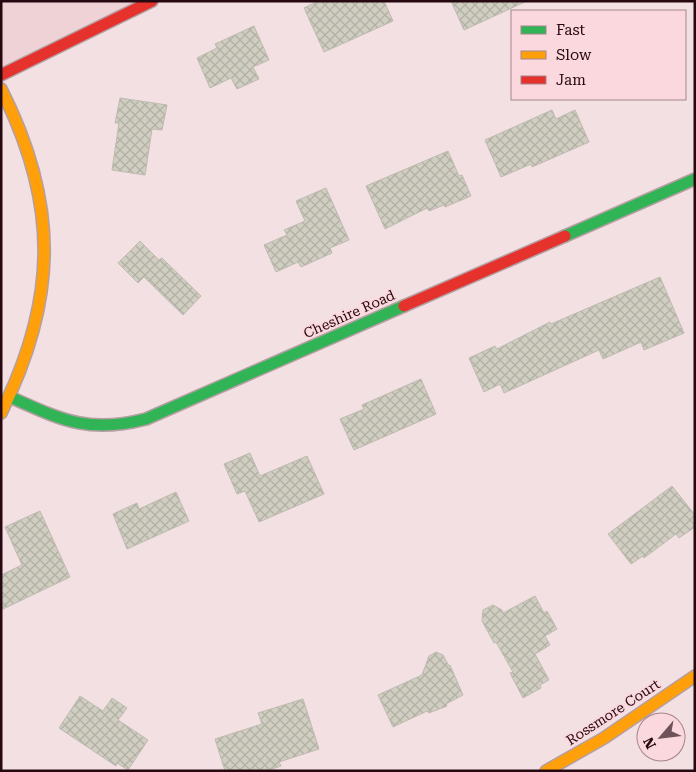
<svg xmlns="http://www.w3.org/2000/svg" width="696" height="772" font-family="'Roboto Serif',serif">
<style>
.built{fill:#efd2d6}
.building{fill:url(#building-cross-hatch);stroke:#bebbaf}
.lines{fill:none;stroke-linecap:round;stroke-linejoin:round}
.fast-casing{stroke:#b59fa3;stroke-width:14}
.slow-casing{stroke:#b59fa3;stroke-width:14}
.jam-casing{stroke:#b59fa3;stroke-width:14}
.fast{stroke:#30b455;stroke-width:11}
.slow{stroke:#ff9f0a;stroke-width:11}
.jam{stroke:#e5322d;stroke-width:11}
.labels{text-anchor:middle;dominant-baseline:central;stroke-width:4;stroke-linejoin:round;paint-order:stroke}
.street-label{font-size:14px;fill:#260910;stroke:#fbd8dd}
</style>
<defs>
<pattern id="building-cross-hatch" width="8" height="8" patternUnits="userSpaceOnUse" patternTransform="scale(1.25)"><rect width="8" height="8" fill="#d0cdc1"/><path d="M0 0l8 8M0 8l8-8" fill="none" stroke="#b2afa5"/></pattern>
</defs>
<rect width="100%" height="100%" fill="#f3e0e3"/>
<path class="built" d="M1,1H152L1,75Z"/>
<g class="building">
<path d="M318,1H384L393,21L324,52L304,8Z"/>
<path d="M451,1H527L464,30Z"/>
<path d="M254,26L269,60L253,67L259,79L237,89L231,78L210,88L197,58L217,48L215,44Z"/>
<path d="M120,98L167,105L162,130L152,129L145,175L112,170L119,123H115Z"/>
<path d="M552,110L556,119L575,110L589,142L532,167L531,164L501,177L485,140Z"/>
<path d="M448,151L459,176L462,175L471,196L445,207L444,205L429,211L427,208L385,229L366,186Z"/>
<path d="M326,188L349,240L330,248L332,253L301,267L298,262L276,272L264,245L287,235L284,230L305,221L296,201Z"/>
<path d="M140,241L159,260L162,258L201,296L183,315L144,277L138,283L118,263Z"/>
<path d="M660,277L684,333L644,350L641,342L603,359L599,350L504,393L500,384L484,392L469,358L495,346L497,349L550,322L551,324Z"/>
<path d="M421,379L436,414L354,450L340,419L364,409L362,405Z"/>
<path d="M250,453L260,476L307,456L324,494L259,522L245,491L237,494L224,464Z"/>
<path d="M672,486L695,515V527L679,538L676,534L644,558L643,556L631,564L608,534Z"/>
<path d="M176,492L189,521L127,549L113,514L137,503L139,509Z"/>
<path d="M40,511L70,577L1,610V575L22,565L5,527Z"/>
<path d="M535,596L544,613L547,611L557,629L545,636L550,645L535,654L549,680L540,685L541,688L523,698L510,673L513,672L496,642L494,643L482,621L483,610L493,605L502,610L503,613Z"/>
<path d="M436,652L443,655L449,666L450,665L463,695L446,704L447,706L429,713L427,711L393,727L378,695L422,675L429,656Z"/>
<path d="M80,696L103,711L112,698L127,708L118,720L148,740L128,770L117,763L116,766L59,728Z"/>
<path d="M303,699L319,749L279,762L281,766L266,771H225L215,739L262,724L258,713Z"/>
</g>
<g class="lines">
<defs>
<g id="fast">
<path d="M565,236L695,179"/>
<path d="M10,397C62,420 88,434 146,419L404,306"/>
</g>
<g id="slow">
<path d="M1,89C59,203 58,299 1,413"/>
<path d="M546,771L604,738L695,676"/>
</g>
<g id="jam">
<path d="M1,75L152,1"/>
<path d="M404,306L565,236"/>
</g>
</defs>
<use href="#fast" class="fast-casing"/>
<use href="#slow" class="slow-casing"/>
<use href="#jam" class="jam-casing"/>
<use href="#fast" class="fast"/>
<use href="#slow" class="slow"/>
<use href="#jam" class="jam"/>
</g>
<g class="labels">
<g class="street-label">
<text transform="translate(349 314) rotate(-24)">Cheshire Road</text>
<text transform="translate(613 712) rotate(-33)">Rossmore Court</text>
</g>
</g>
<rect width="696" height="772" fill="none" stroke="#260910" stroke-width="5"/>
<rect x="511" y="10" width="175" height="90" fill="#fbd8dd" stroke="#a6858b"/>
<rect x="521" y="26" width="25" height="8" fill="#30b455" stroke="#a6858b"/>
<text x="556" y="35" font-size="15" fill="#260910">Fast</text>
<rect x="521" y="51" width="25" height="8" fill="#ff9f0a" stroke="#a6858b"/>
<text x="556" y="60" font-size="15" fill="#260910">Slow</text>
<rect x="521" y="76" width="25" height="8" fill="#e5322d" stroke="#a6858b"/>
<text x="556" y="85" font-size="15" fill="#260910">Jam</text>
<g transform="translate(661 737) rotate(242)"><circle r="24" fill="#fbd8dd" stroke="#a6858b"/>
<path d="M0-4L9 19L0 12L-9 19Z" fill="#6e545a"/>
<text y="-8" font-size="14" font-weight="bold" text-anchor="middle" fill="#260910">N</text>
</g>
</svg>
